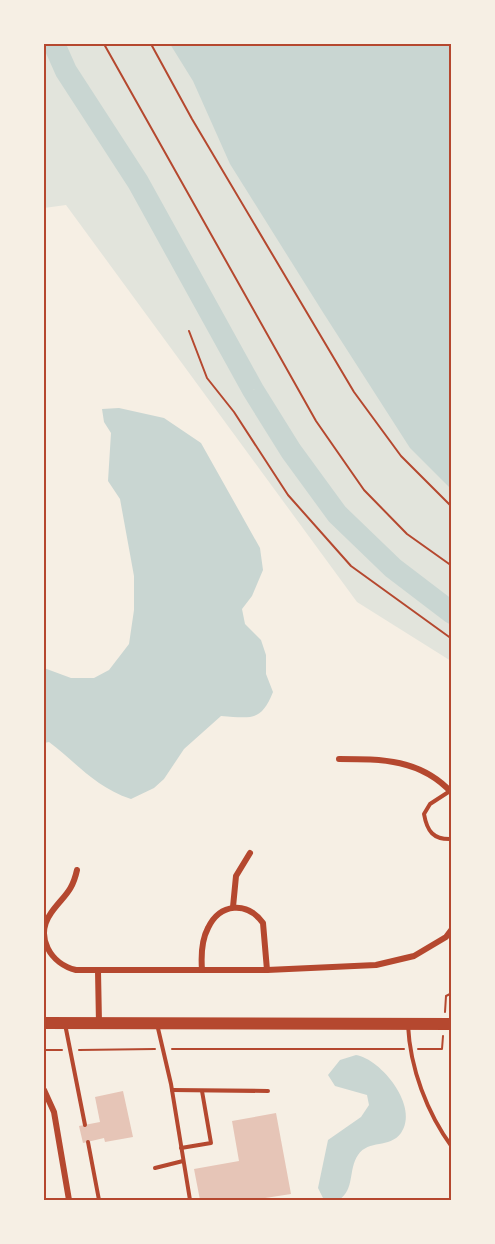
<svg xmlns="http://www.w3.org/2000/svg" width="495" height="1244" font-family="Lato,sans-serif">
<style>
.green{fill:#e2e4dc}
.water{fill:#c9d6d2}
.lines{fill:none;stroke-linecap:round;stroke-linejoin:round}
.river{stroke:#c9d6d2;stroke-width:22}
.building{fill:#e6c5b7}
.path{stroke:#b5482f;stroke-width:2}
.service{stroke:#b5482f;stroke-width:4}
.minor{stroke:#b5482f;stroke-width:6}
.trunk{stroke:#b5482f;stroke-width:12}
.neatline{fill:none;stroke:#b5482f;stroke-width:2}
</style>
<rect width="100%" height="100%" fill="#f6efe4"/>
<path class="green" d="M44,44H451V661L357,602L66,205L44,208Z"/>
<g class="water">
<path d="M170,44H451V489L410,448L324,314L230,164L193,81Z"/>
<path d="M119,408L164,418L201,443L260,548L263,570L252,596L242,609L245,624L261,640L266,655V674L273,692C261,722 251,718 221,716L184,749L164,779L154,788L131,799C95,787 78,764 49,742L44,743V668L71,678H94L109,670L129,644L134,610V576L120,499L108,481L111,433L104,422L102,409Z"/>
<path d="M356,1055C381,1059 420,1107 401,1133C389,1149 369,1139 358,1155C348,1170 355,1189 339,1200H324L318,1188L328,1140L361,1117L369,1105L367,1095L335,1086L328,1075L340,1060Z"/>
</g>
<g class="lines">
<path class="river" d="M54,44L66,71L138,182L253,390L291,451L337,514L393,568L452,613"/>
</g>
<g class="building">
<path d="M123,1091L133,1137L105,1142L104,1138L83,1143L79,1126L100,1122L95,1097Z"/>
<path d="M276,1113L291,1194L252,1200H200L194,1169L239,1161L232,1121Z"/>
</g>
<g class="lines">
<g class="path">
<path d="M104,44L316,421L364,490L407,534L452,566"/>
<path d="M151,44L192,119L354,392L401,456L452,507"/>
<path d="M189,331L207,378L234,412L288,495L351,566L452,639"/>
<path d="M445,1012L446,996L452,993"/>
<path d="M172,1049H404"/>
<path d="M418,1049H442L443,1036"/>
<path d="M44,1050H62"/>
<path d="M79,1050L155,1049"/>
</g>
<g class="service">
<path d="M450,791L430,804L424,814C427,831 433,840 452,839"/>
<path d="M65,1024L85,1125"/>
<path d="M157,1024L171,1084L190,1200"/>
<path d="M408,1025C410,1068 427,1113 452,1147"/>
<path d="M172,1090L268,1091"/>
<path d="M88,1142L99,1200"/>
<path d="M181,1148L211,1143L202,1091"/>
<path d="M155,1168L183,1161"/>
</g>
<g class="minor">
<path d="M339,759C382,759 421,759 452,793"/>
<path d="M77,870C72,893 63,896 51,913C34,937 51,964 76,970H267L376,965L414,956L446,937L452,929"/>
<path d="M233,907L236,876L250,853"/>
<path d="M202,970C201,956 201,941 208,928C220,903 247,901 263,923L267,970"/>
<path d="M98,971L99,1023"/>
<path d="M44,1090L54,1112L69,1200"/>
</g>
<path class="trunk" d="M44,1023L452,1024"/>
</g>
<rect width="495" height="1244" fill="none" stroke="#f6efe4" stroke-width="90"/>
<rect x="45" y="45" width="405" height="1154" class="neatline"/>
</svg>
